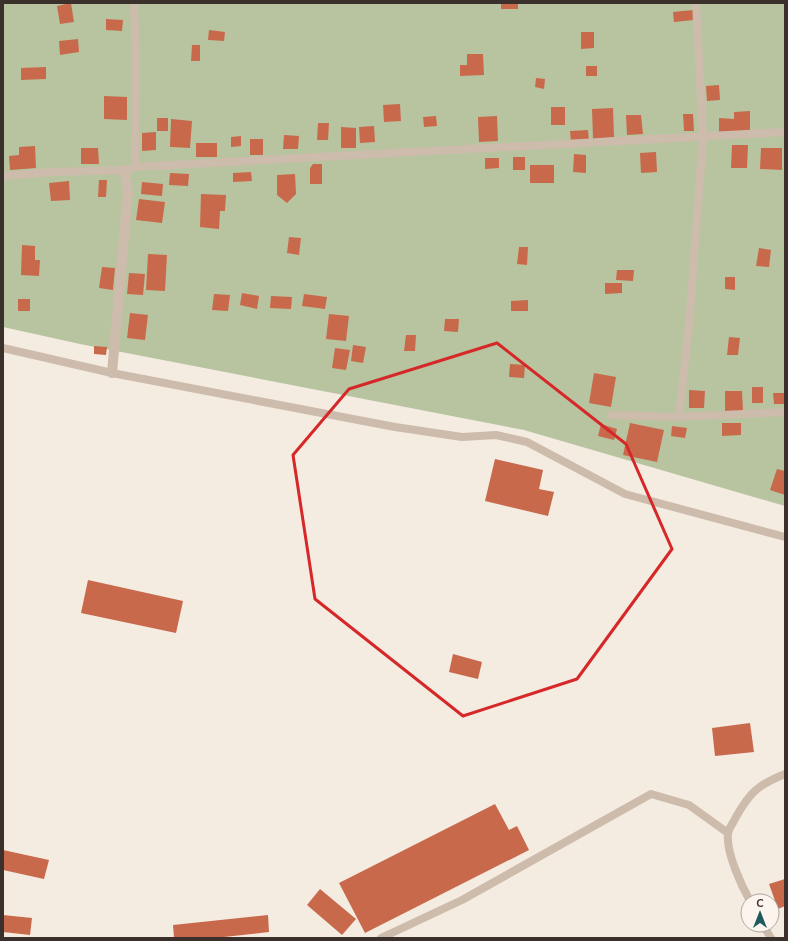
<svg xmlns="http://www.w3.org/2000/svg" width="788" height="941" font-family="Mulish,sans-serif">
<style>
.green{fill:#b8c4a0}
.building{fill:#c8694b}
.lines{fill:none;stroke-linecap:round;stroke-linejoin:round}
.service{stroke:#cdbbac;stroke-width:8}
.minor{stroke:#cdbbac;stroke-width:10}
.marked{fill:none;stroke:#d62828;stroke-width:3;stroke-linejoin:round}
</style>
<rect width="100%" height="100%" fill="#f4ebe1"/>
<path class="green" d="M3,3H785V506L524,430L80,344L3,327Z"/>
<g class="building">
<path d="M71,3L74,22L60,24L57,6Z"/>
<rect x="501" y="3" width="17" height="6"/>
<path d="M693,10L694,20L674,22L673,12Z"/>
<path d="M106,19L123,20L122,31L106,30Z"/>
<path d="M209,30L225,32L224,41L208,40Z"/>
<path d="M581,32H594V48L581,49Z"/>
<path d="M78,39L79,52L60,55L59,41Z"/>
<path d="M192,45H200V61H191Z"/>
<path d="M467,54H483L484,75L460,76V65H467Z"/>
<rect x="586" y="66" width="11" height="10"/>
<path d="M46,67V79L21,80V68Z"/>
<path d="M536,78L545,79L544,89L535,87Z"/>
<path d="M719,85L720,100L707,101L706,86Z"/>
<path d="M104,96L127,97V120L104,119Z"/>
<path d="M400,104L401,121L384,122L383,105Z"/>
<rect x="551" y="107" width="14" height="18"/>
<path d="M613,108L614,137L593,139L592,109Z"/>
<path d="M750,111V131L719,132V118L734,119V112Z"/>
<path d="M683,114H693L694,131H684Z"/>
<path d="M626,115H641L643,134L627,135Z"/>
<path d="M436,116L437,126L424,127L423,117Z"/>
<path d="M497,116L498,141L479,142L478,117Z"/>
<rect x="157" y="118" width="11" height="13"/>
<path d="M171,119L192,121L190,148L170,147Z"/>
<path d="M318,123H329L328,140H317Z"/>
<path d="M374,126L375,142L360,143L359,127Z"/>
<path d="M341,127L356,128V148H341Z"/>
<path d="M588,130L589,141L571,143L570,131Z"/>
<path d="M156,132V150L142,151V133Z"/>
<path d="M284,135L299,136L298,149H283Z"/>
<path d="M241,136V146L231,147V137Z"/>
<rect x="250" y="139" width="13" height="16"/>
<rect x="196" y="143" width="21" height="14"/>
<path d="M732,145H748L747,168H731Z"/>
<path d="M35,146L36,168L10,170L9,156L19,155V147Z"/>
<path d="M81,148H98L99,164H81Z"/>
<path d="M761,148H782V170L760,169Z"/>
<path d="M656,152L657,172L641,173L640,153Z"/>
<path d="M574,154L586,155V173L573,172Z"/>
<rect x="513" y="157" width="12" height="13"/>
<path d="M485,158H499V168L485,169Z"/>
<path d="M313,164H322V184H310V168Z"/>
<rect x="530" y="165" width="24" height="18"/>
<path d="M251,172L252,181L233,182V173Z"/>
<path d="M170,173L189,174L188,186L169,185Z"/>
<path d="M295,174L296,194L287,203L277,195V175Z"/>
<path d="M99,180H107L106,197H98Z"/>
<path d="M69,181L70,200L51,201L49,183Z"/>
<path d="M142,182L163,184L162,196L141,194Z"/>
<path d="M201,194L226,195L225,211H220L219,229L200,227Z"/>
<path d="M139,199L165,202L162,223L136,220Z"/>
<path d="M289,237L301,238L299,255L287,253Z"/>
<path d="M22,245L35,246V260H40L39,276L21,275Z"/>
<path d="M519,247H528L527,265L517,264Z"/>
<path d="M759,248L771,250L769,267L756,266Z"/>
<path d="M148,254L167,255L165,291L146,290Z"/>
<path d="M102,267L115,268L113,290L99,288Z"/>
<path d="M617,270H634L633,281L616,280Z"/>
<path d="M129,273L145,274L143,295L127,294Z"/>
<path d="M725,277H735V290L725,289Z"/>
<path d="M605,283H622V293L605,294Z"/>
<path d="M242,293L259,296L257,309L240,305Z"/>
<path d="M214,294L230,295L228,311L212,310Z"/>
<path d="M304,294L327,297L325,309L302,306Z"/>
<path d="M271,296L292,297L291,309L270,308Z"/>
<rect x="18" y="299" width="12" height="12"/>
<path d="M528,300V311H511V301Z"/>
<path d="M130,313L148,315L145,340L127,338Z"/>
<path d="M329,314L349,316L346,341L326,339Z"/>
<path d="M445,319H459L458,332L444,331Z"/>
<path d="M406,335H416L415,351H404Z"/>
<path d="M729,337L740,338L738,355H727Z"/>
<path d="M353,345L366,347L363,363L351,361Z"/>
<path d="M94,346L107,347L106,355L94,354Z"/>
<path d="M335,348L350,350L346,370L332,368Z"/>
<path d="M510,364L525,365L524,378L509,377Z"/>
<path d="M594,373L616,377L611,407L589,403Z"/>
<rect x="752" y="387" width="11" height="16"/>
<path d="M689,390L705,391L704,408H689Z"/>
<path d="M725,391H742L743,411L725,412Z"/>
<path d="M773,393H785V404H774Z"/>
<path d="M630,423L664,430L657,462L623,455Z"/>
<path d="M722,423H741V435L722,436Z"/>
<path d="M601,424L617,429L614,440L598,436Z"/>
<path d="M672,426L687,428L685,438L671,436Z"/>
<path d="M495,459L543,470L539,489L554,492L548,516L485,501Z"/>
<path d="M777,469L785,471V495L770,490Z"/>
<path d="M88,580L183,601L176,633L81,613Z"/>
<path d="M453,654L482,662L478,679L449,672Z"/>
<path d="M750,723L754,752L715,756L712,728Z"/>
<path d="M495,804L509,830L517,826L529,850L365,933L339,883Z"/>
<path d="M3,850L49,860L44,879L3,870Z"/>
<path d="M785,879V906L778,909L769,884Z"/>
<path d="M320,889L356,919L342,935L307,905Z"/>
<path d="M3,915L32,918L30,935L3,932Z"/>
<path d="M268,915L269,932L215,938H174L173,925Z"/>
</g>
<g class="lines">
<g class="service">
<path d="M124,170L135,167L785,132"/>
<path d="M3,176L52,172L124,170L135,167L136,63L134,3"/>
<path d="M3,348L112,373L395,427L462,437L496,435L527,442L625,494L785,537"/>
<path d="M611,415L679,417L785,412"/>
<path d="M679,417L689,324L703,137L696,3"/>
<path d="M750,901C741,885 726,852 728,834C728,829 734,822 736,817C750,792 758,785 785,774"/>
<path d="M763,925L771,938"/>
<path d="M381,938L462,900L651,794L689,805L728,833"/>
</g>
<path class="minor" d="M112,373L128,191L124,170"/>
</g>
<path class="marked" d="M497,343L626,444L672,549L577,679L463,716L315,599L293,455L349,389Z"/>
<rect width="788" height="941" fill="none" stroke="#3b302b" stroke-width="8"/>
<g transform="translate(760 913)"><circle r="19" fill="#fbf5ee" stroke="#aea6a0"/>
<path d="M0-3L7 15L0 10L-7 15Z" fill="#1f5a5e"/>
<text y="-6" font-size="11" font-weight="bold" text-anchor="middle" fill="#3b302b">С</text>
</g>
</svg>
